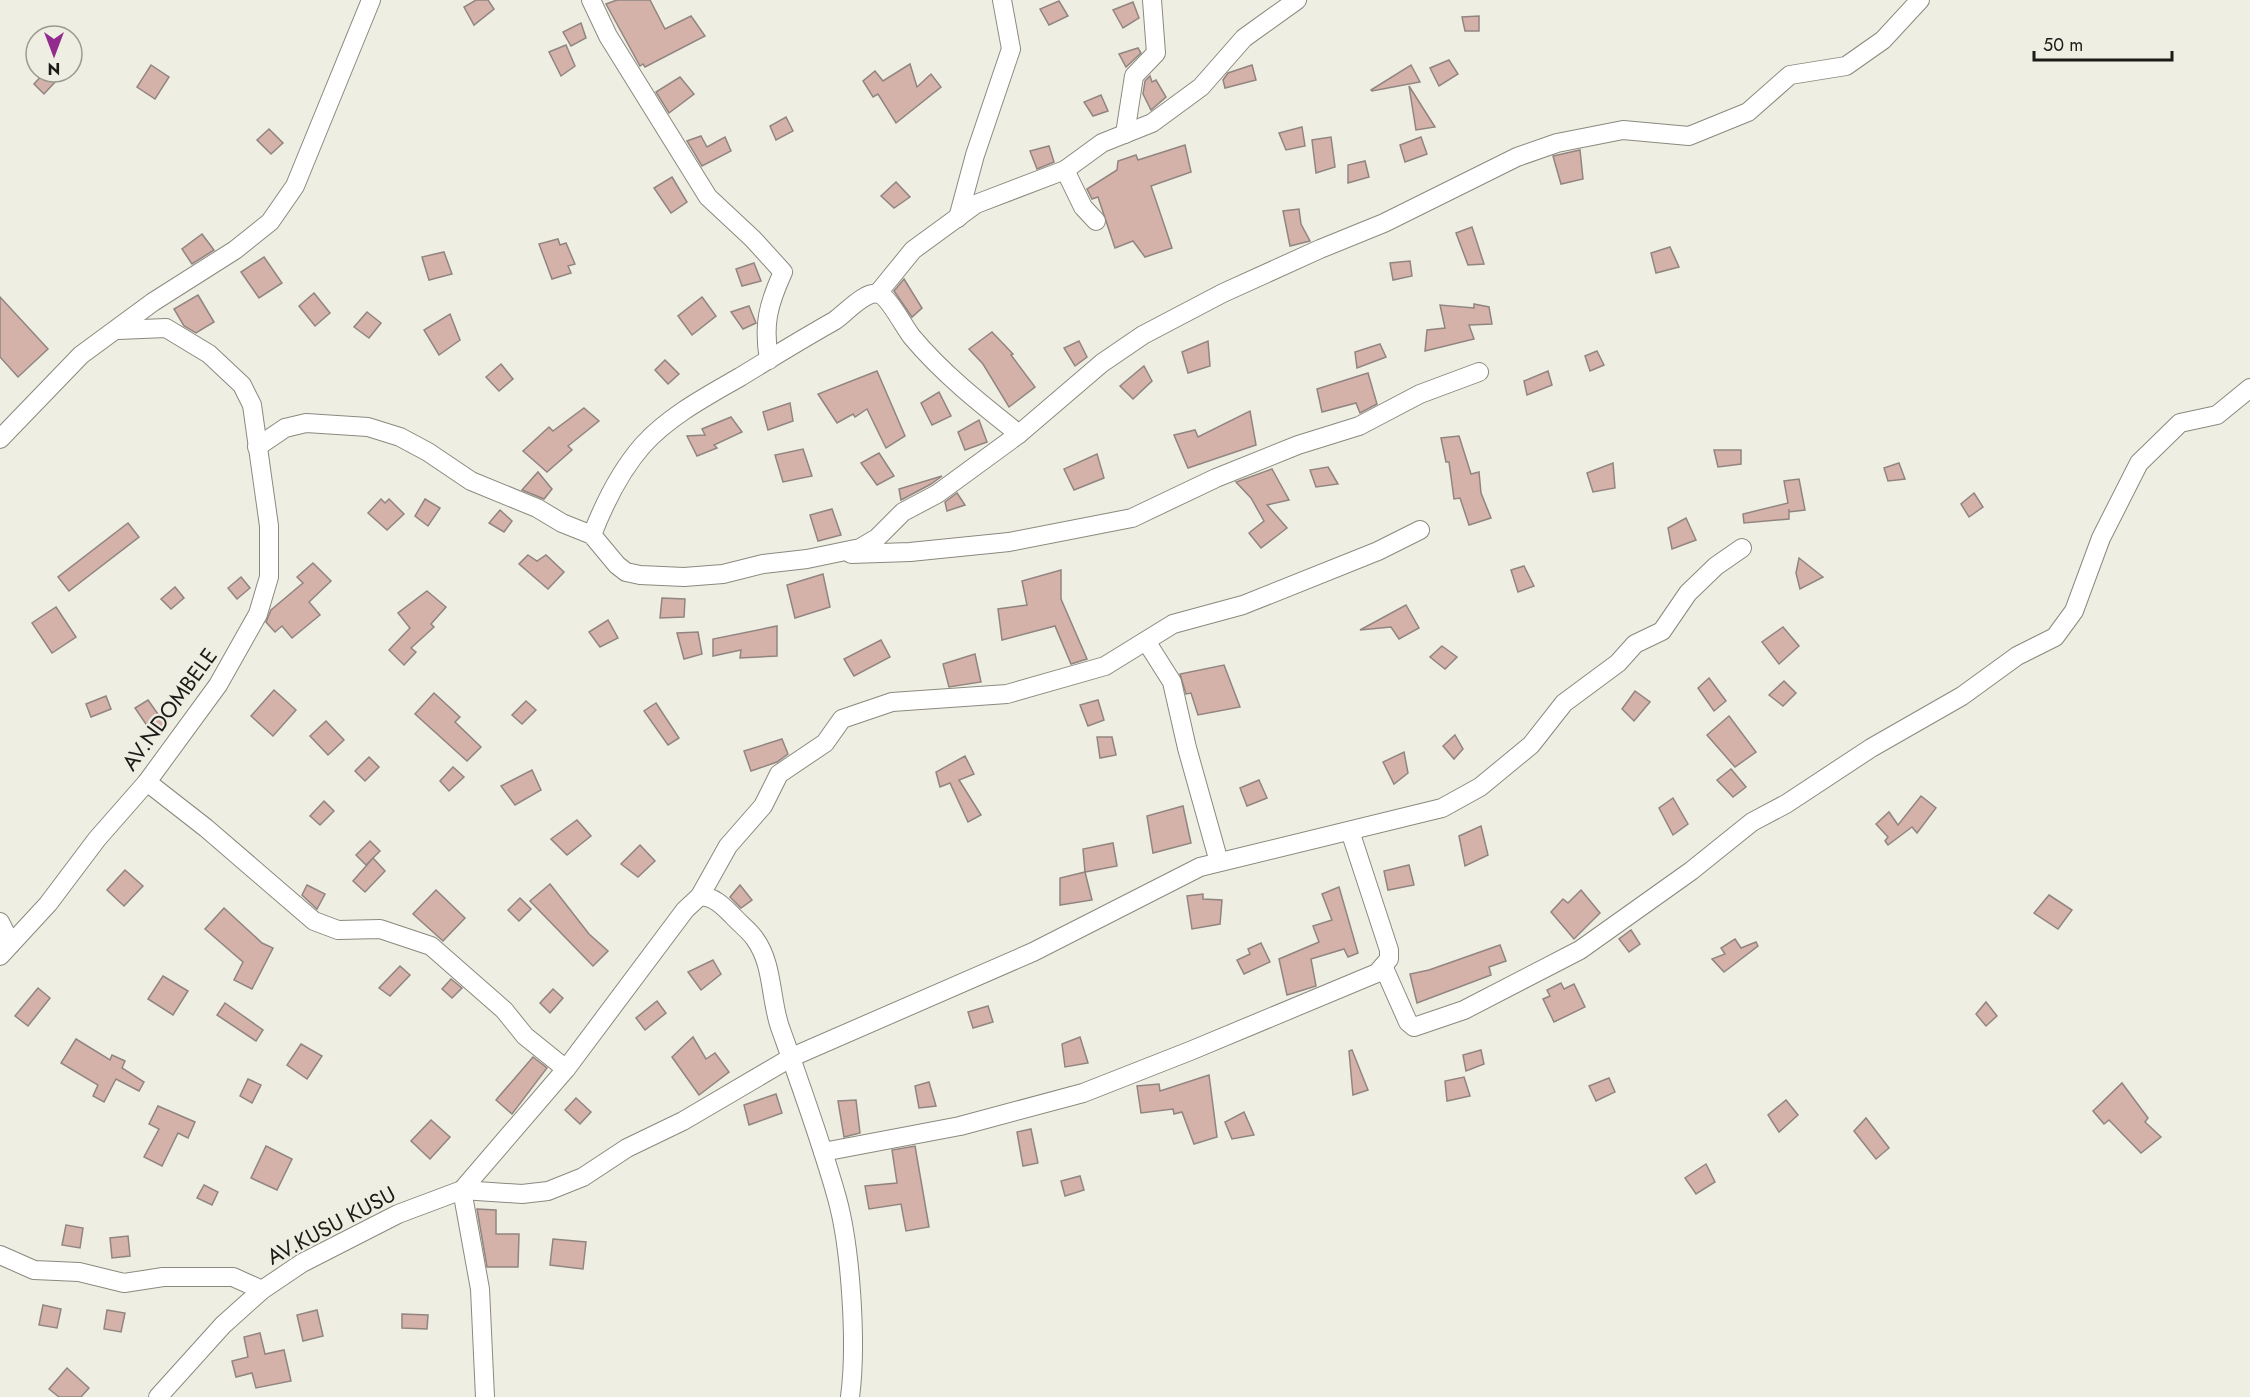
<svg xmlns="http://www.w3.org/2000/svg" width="2250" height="1397" font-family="Jost,sans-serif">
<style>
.building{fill:#d5b2a9;stroke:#918581;stroke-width:1.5}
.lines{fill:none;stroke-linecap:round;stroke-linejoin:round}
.minor-casing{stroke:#8b897e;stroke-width:20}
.minor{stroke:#fff;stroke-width:18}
.labels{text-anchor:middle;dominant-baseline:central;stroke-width:4.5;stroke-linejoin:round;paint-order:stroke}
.street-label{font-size:22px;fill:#1c1b17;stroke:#efeee2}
</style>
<rect width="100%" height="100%" fill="#efeee2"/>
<g class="building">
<path d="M476,0H488L494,9L474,25L464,7Z"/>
<path d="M617,0H650L665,29L691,16L705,36L645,67L643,64L640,66L606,4Z"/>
<path d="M1059,1L1068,16L1049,25L1040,9Z"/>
<path d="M1133,2L1139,18L1123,28L1113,10Z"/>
<path d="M1479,16V31H1465L1462,17Z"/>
<path d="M581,23L586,38L571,46L563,32Z"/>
<path d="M566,45L575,66L561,76L549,52Z"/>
<path d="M1138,48L1141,53L1126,67L1119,54Z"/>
<path d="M1449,60L1458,74L1439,86L1430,68Z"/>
<path d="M910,64L917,87L931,74L941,87L896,123L878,94L873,97L863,81L875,71L883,81Z"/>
<path d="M151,65L169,77L155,99L137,87Z"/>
<path d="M1252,65L1256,80L1225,88L1223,80L1228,73Z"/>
<path d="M1411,65L1420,82L1372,91L1371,90Z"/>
<path d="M45,72L56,81L44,94L34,84Z"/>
<path d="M1150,76L1152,82L1156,80L1166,97L1151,110L1143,94L1145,81Z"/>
<path d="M680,77L694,94L669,113L656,92Z"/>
<path d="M1409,86L1435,127L1416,130Z"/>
<path d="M1101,95L1108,111L1093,116L1084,102Z"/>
<path d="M786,117L793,131L776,140L770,126Z"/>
<path d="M1302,127L1305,146L1286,150L1279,133Z"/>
<path d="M269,129L283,143L271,154L257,140Z"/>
<path d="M701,136L707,147L725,137L731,151L702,166L687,141Z"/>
<path d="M1331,137L1335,167L1316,173L1312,140Z"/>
<path d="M1421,137L1427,154L1405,162L1400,145Z"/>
<path d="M1185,145L1191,172L1151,186L1172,248L1145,257L1133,241L1115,248L1098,197L1092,199L1087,189L1117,170L1118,161L1136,155L1138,160Z"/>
<path d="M1049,146L1054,162L1037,169L1030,151Z"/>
<path d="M1580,150L1583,179L1561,184L1553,156Z"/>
<path d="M1365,161L1369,177L1348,183V165Z"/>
<path d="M672,177L687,202L671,213L654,188Z"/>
<path d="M896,182L910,197L894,208L881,196Z"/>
<path d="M1299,209L1301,224L1310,241L1290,246L1283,211Z"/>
<path d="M1472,227L1484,264L1468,265L1456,233Z"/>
<path d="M202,234L214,250L192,264L182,249Z"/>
<path d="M558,239L560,245L566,243L575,264L568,266L571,273L552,279L539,244Z"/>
<path d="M1670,247L1679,267L1656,273L1651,253Z"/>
<path d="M444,252L452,274L429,280L422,257Z"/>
<path d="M264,257L282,283L259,298L241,272Z"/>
<path d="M1410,261L1412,276L1393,280L1390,263Z"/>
<path d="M754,263L761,281L742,286L736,269Z"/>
<path d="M904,279L922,308L912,317L894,291Z"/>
<path d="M314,293L330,313L315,326L299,306Z"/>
<path d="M198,295L214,322L196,333L184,326L174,309Z"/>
<path d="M0,297L48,349L18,377L0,357Z"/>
<path d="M702,297L716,316L692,335L678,316Z"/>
<path d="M1474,304L1489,307L1492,324L1469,325L1474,339L1425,351L1427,330L1445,328L1440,305L1474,308Z"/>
<path d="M749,306L756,323L743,329L731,312Z"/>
<path d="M367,312L381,323L369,338L354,327Z"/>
<path d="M450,314L460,340L439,355L424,330Z"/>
<path d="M992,332L1013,354L1011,355L1035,387L1009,407L983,364L969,349Z"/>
<path d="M1079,341L1087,357L1075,366L1064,348Z"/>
<path d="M1208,341L1210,366L1188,373L1182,352Z"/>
<path d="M1380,344L1386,357L1357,368L1355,352Z"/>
<path d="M1597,351L1604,365L1590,371L1585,356Z"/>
<path d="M665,360L679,374L668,384L655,370Z"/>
<path d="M501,364L513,379L499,391L486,377Z"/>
<path d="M1144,366L1152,381L1133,399L1120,386Z"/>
<path d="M877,371L905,436L886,448L867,409L855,417L853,414L837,423L818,394Z"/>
<path d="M1548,371L1552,385L1527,395L1524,381Z"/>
<path d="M1368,373L1377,404L1360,413L1356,403L1322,412L1317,389Z"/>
<path d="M939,392L951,416L932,425L921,403Z"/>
<path d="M790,403L793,421L768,430L763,412Z"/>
<path d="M584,408L599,421L568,446L572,450L547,472L523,451L549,427L553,431Z"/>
<path d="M1250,411L1256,445L1188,468L1174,435L1195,430L1198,437Z"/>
<path d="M731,417L742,432L714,445L717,448L697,456L687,436L705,435L702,429Z"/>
<path d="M979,420L987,442L965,450L958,432Z"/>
<path d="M1459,436L1471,474L1479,472L1481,493L1491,518L1469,525L1460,498L1454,499L1449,462H1446L1441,438Z"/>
<path d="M803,449L812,476L783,482L775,455Z"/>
<path d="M1714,450H1741V464L1718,467Z"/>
<path d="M879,453L894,476L877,485L861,463Z"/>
<path d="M1097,454L1104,478L1074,490L1064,469Z"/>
<path d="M1613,463L1615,488L1593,492L1587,473Z"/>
<path d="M1899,463L1905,479L1888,481L1884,468Z"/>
<path d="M1328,467L1338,484L1316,487L1310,470Z"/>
<path d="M1272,469L1289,500L1267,505L1287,528L1261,548L1249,533L1264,521L1251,498L1236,482Z"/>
<path d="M538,472L552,489L544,499L522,490Z"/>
<path d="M942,476L931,484L901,500L899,489Z"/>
<path d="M1799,479L1805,510L1789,512V509V519L1744,523L1743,514L1788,503L1784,481Z"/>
<path d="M957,493L965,505L947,511L945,502Z"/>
<path d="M1974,493L1983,507L1969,517L1961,504Z"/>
<path d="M381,499L385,503L389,499L404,514L387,530L368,513Z"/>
<path d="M425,499L440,508L428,526L415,516Z"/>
<path d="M832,509L841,535L818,541L810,515Z"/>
<path d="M500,510L512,521L504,532L489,523Z"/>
<path d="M1686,518L1696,540L1672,549L1668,528Z"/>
<path d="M128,523L139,537L69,591L58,577Z"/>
<path d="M528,555L537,561L546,555L564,572L548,589L519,564Z"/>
<path d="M1799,558L1823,577L1800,589L1796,573Z"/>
<path d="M313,563L331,581L309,602L320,615L292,638L282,626L275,632L266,622L271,610L303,583L297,577Z"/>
<path d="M1524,566L1534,586L1518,592L1511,570Z"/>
<path d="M1061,570V599L1087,659L1071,664L1055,626L1002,640L998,609L1027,605L1022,581Z"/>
<path d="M823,574L830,607L795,618L787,585Z"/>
<path d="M241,577L250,588L237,599L228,588Z"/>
<path d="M175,587L184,598L171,609L161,599Z"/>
<path d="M427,591L446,607L431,624L434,627L411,648L416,652L404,665L389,650L410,628L398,613Z"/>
<path d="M662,598L685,599L684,617L660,618Z"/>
<path d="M1406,605L1419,628L1399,639L1391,627L1360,630Z"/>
<path d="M56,607L76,637L52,653L32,623Z"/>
<path d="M608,620L618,638L600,647L589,632Z"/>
<path d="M777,626V656L740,658L741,650L713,656V639Z"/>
<path d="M1783,627L1799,646L1779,664L1762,642Z"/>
<path d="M698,632L702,654L684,659L677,633Z"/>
<path d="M881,640L890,657L854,676L844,659Z"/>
<path d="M1442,646L1457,657L1445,669L1430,657Z"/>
<path d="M975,654L981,682L949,687L943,664Z"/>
<path d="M1224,665L1240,707L1198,715L1191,693L1186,694L1180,674Z"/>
<path d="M1709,678L1726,701L1714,711L1698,688Z"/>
<path d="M1784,681L1796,693L1783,706L1769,695Z"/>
<path d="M274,690L296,710L273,736L251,716Z"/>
<path d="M1635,691L1650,702L1634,721L1622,709Z"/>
<path d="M434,693L460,717L455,722L481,747L467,761L415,714Z"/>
<path d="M106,696L111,709L91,717L86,704Z"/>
<path d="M148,700L165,724L152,733L135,708Z"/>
<path d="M1098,700L1104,720L1088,726L1080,705Z"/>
<path d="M526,701L536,710L522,724L512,715Z"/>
<path d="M656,703L679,738L668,745L644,711Z"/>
<path d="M1729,716L1756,752L1735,767L1707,735Z"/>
<path d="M326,721L344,740L328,755L310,736Z"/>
<path d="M1455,735L1463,749L1454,759L1443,746Z"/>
<path d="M1097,737H1112L1116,755L1100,758Z"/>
<path d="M782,739L788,754L777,762L751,771L744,751Z"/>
<path d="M1404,752L1408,773L1394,784L1383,762Z"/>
<path d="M965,756L974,774L959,780L981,815L968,822L950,783L940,787L936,772Z"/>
<path d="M369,757L379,767L365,781L355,771Z"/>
<path d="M453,767L464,777L449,791L440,781Z"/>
<path d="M1731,769L1746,787L1733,797L1717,780Z"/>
<path d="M532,770L541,790L515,805L501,786Z"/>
<path d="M1259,780L1267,798L1247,806L1240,788Z"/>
<path d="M1921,796L1936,808L1917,833L1912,827L1888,845L1885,841L1888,837L1876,824L1889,812L1898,825Z"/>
<path d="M1673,798L1688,824L1673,835L1659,808Z"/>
<path d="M324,801L334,811L320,825L310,816Z"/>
<path d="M1183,806L1191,843L1153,853L1147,816Z"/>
<path d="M577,820L591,836L567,855L551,839Z"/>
<path d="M1481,826L1488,855L1465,866L1459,836Z"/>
<path d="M370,841L380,851L366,865L356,855Z"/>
<path d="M1113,843L1117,866L1085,872L1083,849Z"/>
<path d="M640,845L655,861L638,877L621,864Z"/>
<path d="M373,858L385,871L365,892L353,881Z"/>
<path d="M1409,865L1414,885L1388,890L1384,871Z"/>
<path d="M125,870L143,886L124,906L107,890Z"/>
<path d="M1085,872L1092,900L1060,905V878Z"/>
<path d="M550,884L589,934L608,951L593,966L530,901Z"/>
<path d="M307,885L325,894L317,909L302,895Z"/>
<path d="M740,885L752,900L741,908L730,897Z"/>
<path d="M1339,887L1358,953L1348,957L1344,949L1311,959L1316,986L1287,995L1279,959L1319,942L1313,926L1332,920L1322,894Z"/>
<path d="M436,890L465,918L443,941L413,914Z"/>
<path d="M1581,890L1600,913L1574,939L1551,912L1563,899L1568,903Z"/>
<path d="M1203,894V899L1222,900L1220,924L1192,929L1187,896Z"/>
<path d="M2049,895L2072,910L2058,929L2034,913Z"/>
<path d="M520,898L531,909L519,921L508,910Z"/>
<path d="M224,908L262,943L273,948L252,989L234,980L243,962L205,929Z"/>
<path d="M1631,930L1640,944L1629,952L1619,939Z"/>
<path d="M1735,939L1741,948L1756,942L1758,946L1724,972L1712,959L1725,954L1721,948Z"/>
<path d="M1261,943L1270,962L1244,974L1237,960L1250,954L1248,949Z"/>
<path d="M1500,945L1506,961L1489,967L1491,975L1417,1003L1410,974L1429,970Z"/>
<path d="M713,960L721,974L701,990L688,972Z"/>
<path d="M400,966L410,975L390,996L379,988Z"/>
<path d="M163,976L188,991L173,1015L148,999Z"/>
<path d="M451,979L462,988L452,998L442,989Z"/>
<path d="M1561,983L1564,989L1574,984L1585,1007L1554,1022L1543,999L1550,996L1547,990Z"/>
<path d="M38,988L50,998L28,1026L15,1016Z"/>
<path d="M553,989L563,998L550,1013L540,1003Z"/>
<path d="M657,1001L666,1013L645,1030L636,1018Z"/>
<path d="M1986,1002L1997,1016L1986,1026L1976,1014Z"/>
<path d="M225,1003L263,1030L256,1041L217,1015Z"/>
<path d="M988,1006L993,1022L973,1028L968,1012Z"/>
<path d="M693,1037L706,1059L715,1053L729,1072L699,1095L672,1057Z"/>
<path d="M1080,1037L1088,1063L1065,1067L1062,1044Z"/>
<path d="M76,1039L110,1060L112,1055L125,1061L122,1068L144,1082L139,1091L116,1079L104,1102L93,1096L98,1085L61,1063Z"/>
<path d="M301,1044L322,1056L307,1079L287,1065Z"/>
<path d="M1352,1050L1368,1090L1353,1095L1349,1051Z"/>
<path d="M1481,1050L1484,1064L1466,1071L1463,1055Z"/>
<path d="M533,1057L547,1068L512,1114L496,1100Z"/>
<path d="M1209,1075L1217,1137L1194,1144L1182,1112L1174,1114L1173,1109L1141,1113L1137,1086L1159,1084L1160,1091Z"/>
<path d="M1464,1077L1470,1096L1447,1101L1445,1081Z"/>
<path d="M1609,1078L1615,1092L1596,1101L1589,1086Z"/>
<path d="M248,1079L261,1085L252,1103L240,1096Z"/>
<path d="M929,1082L936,1106L919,1108L915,1086Z"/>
<path d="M2122,1083L2148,1118L2145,1122L2161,1137L2141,1153L2109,1120L2104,1124L2093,1111Z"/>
<path d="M776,1094L782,1113L749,1125L744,1105Z"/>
<path d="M576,1098L591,1112L580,1124L565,1110Z"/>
<path d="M856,1100L860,1133L844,1137L838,1101Z"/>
<path d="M1786,1100L1798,1115L1779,1132L1768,1115Z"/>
<path d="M158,1106L195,1122L188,1138L178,1133L162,1166L144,1157L159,1129L149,1124Z"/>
<path d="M1244,1112L1254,1135L1232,1139L1225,1122Z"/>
<path d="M1866,1118L1889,1148L1876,1159L1854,1131Z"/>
<path d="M431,1120L450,1137L430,1159L411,1141Z"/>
<path d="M1031,1129L1038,1163L1023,1166L1017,1132Z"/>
<path d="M266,1146L292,1159L277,1190L251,1178Z"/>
<path d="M915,1146L929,1227L906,1231L901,1204L869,1209L865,1186L897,1183L892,1150Z"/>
<path d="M1706,1164L1715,1182L1696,1194L1685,1178Z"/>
<path d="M1080,1176L1084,1190L1065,1196L1061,1181Z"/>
<path d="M204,1185L218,1192L212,1205L197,1198Z"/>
<path d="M477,1209L496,1210V1234H519L518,1267H487Z"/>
<path d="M66,1225L83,1228L80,1248L62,1245Z"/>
<path d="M128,1236L130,1256L112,1258L110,1238Z"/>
<path d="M553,1239L586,1242L583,1269L550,1265Z"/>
<path d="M43,1305L61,1309L57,1328L39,1325Z"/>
<path d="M107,1310L125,1313L121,1332L104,1329Z"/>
<path d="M317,1310L323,1336L303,1341L297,1315Z"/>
<path d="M402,1314L428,1315L427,1329L402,1328Z"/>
<path d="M260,1333L265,1354L284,1350L291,1381L256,1388L252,1373L236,1377L232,1361L248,1357L244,1337Z"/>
<path d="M67,1368L89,1388L81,1397H59L49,1389Z"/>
</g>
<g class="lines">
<defs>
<g id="minor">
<path d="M591,0L608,36L708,197L753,239L783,272C768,305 763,324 769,360"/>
<path d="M1125,134L1134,76L1156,53L1152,0"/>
<path d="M1065,170L1102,143L1152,123L1201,87L1244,38L1297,0"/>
<path d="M958,218L975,155L1011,49L1002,0"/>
<path d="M878,293L913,250L976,204L1065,170L1083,207L1096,221"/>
<path d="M0,439L81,355L153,302L235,250L270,222L295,186L371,0"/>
<path d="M257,447L285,428L306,423L368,427L400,437L428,452L471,481L537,508L562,523L592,535L617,565L626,572L640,575L684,577L723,574L763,564L807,559L860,548L877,538L903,512L937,494L1019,434L1102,363L1143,335L1223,293L1320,249L1384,223L1517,157L1557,143L1623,130L1689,136L1748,112L1790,75L1846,66L1883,40L1920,0"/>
<path d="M592,535C604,504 621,470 643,445C669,416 707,396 740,377C771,358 802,339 834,321C845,314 865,290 879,294C889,297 904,327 912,337C943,374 981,404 1019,434"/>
<path d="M851,554L910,552L1009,542L1132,518L1216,478L1298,445L1359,426L1420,394L1479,372"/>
<path d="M1146,641L1172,682L1187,748L1219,862"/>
<path d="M147,782L206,828L314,921L338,930L380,929L431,946L504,1010L525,1036L566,1069"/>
<path d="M700,896L728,846L763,806L779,774L825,743L842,719L892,702L1007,694L1105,666L1173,624L1243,605L1378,551L1420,530"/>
<path d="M0,922L11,944"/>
<path d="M0,956L48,904L97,839L147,782L218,685L258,614L269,577V526L252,405L242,385L209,354L166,328L118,330"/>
<path d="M1384,968L1408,1022L1414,1027L1464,1010L1580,950L1691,871L1752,822L1786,804L1871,748L1962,696L2017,656L2055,637L2074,611L2101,538L2139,463L2180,423L2217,415L2250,388"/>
<path d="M823,1152L960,1126L1083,1093L1190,1051L1377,973L1389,959V950L1350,831"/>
<path d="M0,1255L34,1270L79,1272L124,1283L163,1277H233L262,1290"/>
<path d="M158,1397L223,1325L262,1290L302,1263L398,1214L462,1190L522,1194L548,1191L583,1177L627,1148L683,1121L792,1057L1033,952L1200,867L1442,808L1480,787L1531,745L1564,703L1618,663L1635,644L1662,631L1688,593L1716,566L1742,548"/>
<path d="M485,1397L480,1289L462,1190L566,1069L685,910L700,896C715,897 723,906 733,916C740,924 750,931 755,939C774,965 770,1002 781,1030C801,1086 821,1141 837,1198C851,1249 857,1345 850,1397"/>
</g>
</defs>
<use href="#minor" class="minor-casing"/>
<use href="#minor" class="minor"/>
</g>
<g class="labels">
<g class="street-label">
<text transform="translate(169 709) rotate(-54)">AV.NDOMBELE</text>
<text transform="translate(331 1225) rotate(-28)">AV.KUSU KUSU</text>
</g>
</g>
<g transform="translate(54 54) rotate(180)"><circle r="28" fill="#efeee2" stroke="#9b9a91" stroke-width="1.5"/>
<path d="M0-4.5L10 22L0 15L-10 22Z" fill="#932a8e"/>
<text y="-9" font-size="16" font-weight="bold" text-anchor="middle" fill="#1c1b17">N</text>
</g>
<path d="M2034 51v9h138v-9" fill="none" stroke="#1c1b17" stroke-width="3"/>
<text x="2043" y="51" font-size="18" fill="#1c1b17" stroke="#efeee2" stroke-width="4.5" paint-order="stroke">50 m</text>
</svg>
